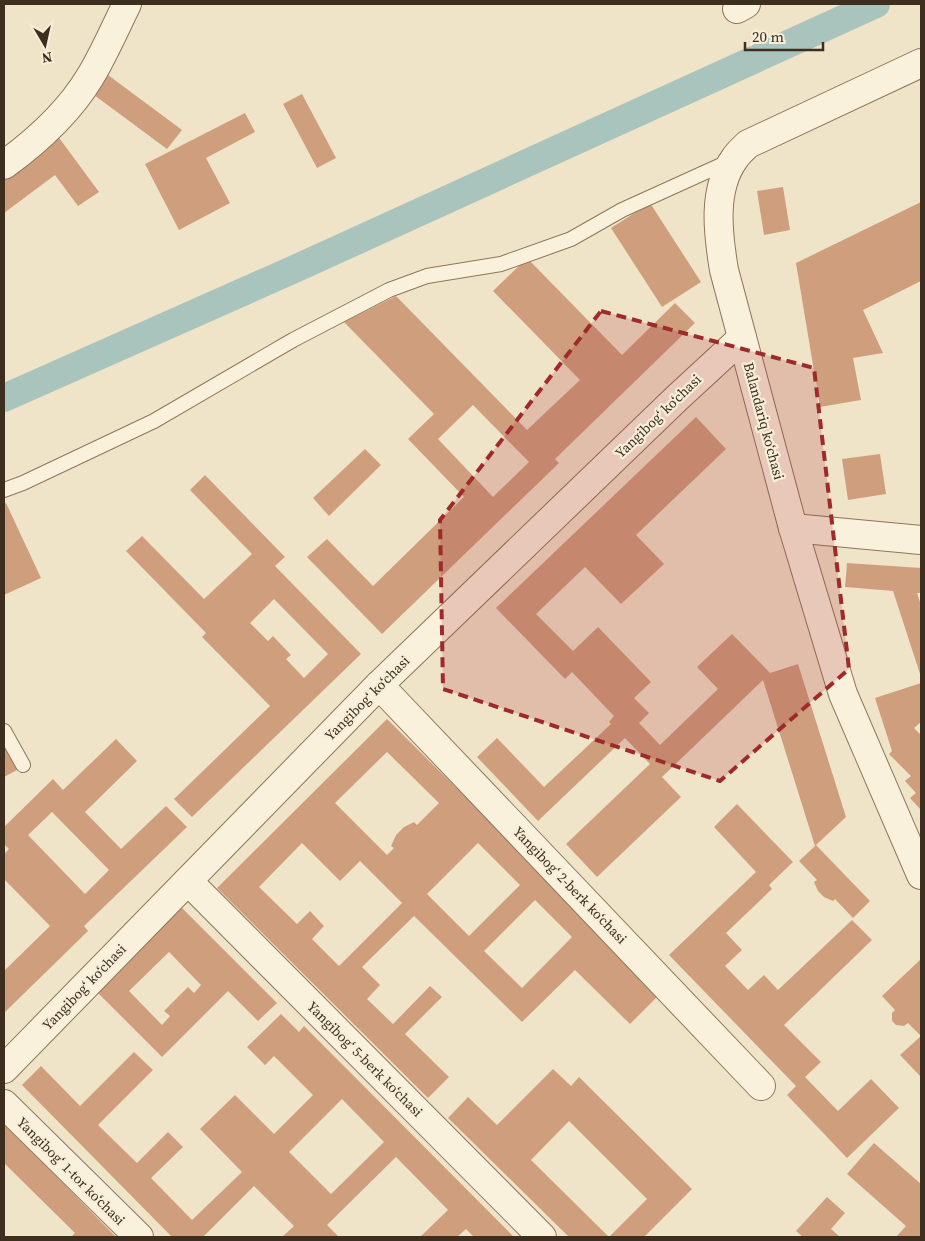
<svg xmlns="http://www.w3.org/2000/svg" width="925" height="1241" font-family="'Source Serif 4',serif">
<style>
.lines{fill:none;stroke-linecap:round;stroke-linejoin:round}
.canal{stroke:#a9c4bc;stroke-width:28}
.building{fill:#cf9f7d;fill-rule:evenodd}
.service-casing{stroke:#8d765c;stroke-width:16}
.minor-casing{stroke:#8d765c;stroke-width:30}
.tertiary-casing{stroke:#8d765c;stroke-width:30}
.service{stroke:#faf1dc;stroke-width:14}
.minor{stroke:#faf1dc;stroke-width:28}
.tertiary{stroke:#faf1dc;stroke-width:28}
.marked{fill:#9e2a2b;fill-opacity:0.2;stroke:#9e2a2b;stroke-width:4;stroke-dasharray:10 6;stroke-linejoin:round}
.labels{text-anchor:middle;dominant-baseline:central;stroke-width:4.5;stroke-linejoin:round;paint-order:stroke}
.street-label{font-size:14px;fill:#3d2e20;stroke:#f7eed8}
</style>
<rect width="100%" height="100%" fill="#f0e4c8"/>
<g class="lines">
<path class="canal" d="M4,398L299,267L876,4"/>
</g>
<g class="building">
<path d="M104,72L182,130L167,149L90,92Z"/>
<path d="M302,94L336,158L317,168L283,104Z"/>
<path d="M245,113L255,132L206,158L230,203L179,230L145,164Z"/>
<path d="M57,135L99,192L78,206L55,175L4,213V173Z"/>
<path d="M783,187L790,230L764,235L757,191Z"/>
<path d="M921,202V281L863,310L883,353L853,358L861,400L820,407L796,263Z"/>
<path d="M650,203L701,282L662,307L611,228Z"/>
<path d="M527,258L622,355L675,303L695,323L555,459L559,463L382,634L307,557L327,539L373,586L464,497L408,439L434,414L344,322L396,296L527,430L580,380L493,291ZM473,405L529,462L493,497L438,439Z"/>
<path d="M696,417L726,449L636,535L664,564L621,604L585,567L536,614L573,651L598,627L651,682L634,698L649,713L639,723L660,745L718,689L697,667L732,634L770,673L798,664L846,817L816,845L870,901L853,918L835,899L833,901L824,897L818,891L814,882L817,880L799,861L815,846L763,680L662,777L681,797L597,877L566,844L650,764L625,738L538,821L477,757L497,738L544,787L611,724L609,722L614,716L572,672L565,679L496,608Z"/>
<path d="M365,449L381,465L329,516L313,498Z"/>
<path d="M880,454L886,494L848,500L842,459Z"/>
<path d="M205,475L285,557L275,566L361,654L192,817L174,799L270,706L202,637L206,633L126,551L142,536L204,599L252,554L190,490ZM274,599L328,654L304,678L286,659L291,655L273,636L268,641L250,623Z"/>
<path d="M6,503L41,578L4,595V504Z"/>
<path d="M847,563L921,568V593H917L921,605V677L893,591L845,587Z"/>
<path d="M921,683V722L914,728L921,735V810L910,798L916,793L905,781L911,776L889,754L892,751L875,698Z"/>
<path d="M387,719L662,992L630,1024L575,970L522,1022L414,916L362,967L380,985L367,999L393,1024L430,986L442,997L405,1034L449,1077L428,1098L217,888ZM387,752L439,803L417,825L414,822L404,827L396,835L391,846L394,848L387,855L335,803ZM302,843L340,881L360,861L402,903L339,966L312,939L324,926L310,911L297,924L259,887ZM478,843L520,885L469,936L427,894ZM535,900L572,937L522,988L484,951Z"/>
<path d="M116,739L137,761L85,812L121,849L166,806L187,827L84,926L88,931L4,1013V971L50,926L4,879V854L9,849L4,844V827L53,779L63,790ZM52,812L109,870L85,894L28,835Z"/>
<path d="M4,746L17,770L4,777Z"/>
<path d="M737,804L793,862L769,885L772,889L726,933L742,950L725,966L748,990L764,975L778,990L852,920L872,940L784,1025L821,1062L805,1077L838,1111L871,1079L899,1108L847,1158L787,1095L796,1086L669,955L756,872L714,827Z"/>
<path d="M178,904L277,1003L258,1021L228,991L162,1057L93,988ZM169,952L201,985L194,993L188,987L164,1011L170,1016L162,1025L129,991Z"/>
<path d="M921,959V1077L900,1055L921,1036L908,1023L904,1026L896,1025L892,1021V1013L895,1010L882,996Z"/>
<path d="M281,1014L299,1032L304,1026L514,1237H474L466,1229L457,1237H420L448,1210L396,1157L327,1225L339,1237H282L294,1226L254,1186L204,1236L206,1237H172L22,1085L41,1066L80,1106L134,1052L153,1070L98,1125L137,1163L168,1132L183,1147L151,1178L192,1220L242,1172L200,1129L235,1095L274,1134L313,1095L274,1056L265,1065L247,1047ZM342,1099L384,1142L331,1194L289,1152Z"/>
<path d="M553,1069L571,1086L579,1077L692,1189L644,1237H569L448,1118L468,1097L497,1125ZM569,1121L647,1199L609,1237L531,1160Z"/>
<path d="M4,1124L59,1179L116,1237H71L75,1233L4,1163Z"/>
<path d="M874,1143L921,1184V1237H896L906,1226L847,1174Z"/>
<path d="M827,1197L845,1213L831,1229L840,1237H803L796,1231Z"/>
</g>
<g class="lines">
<defs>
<g id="service">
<path d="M4,490L23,483L154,421L293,340L389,290L427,276L501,264L571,239L622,210L730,161"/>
<path d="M4,731L23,765"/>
</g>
<g id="minor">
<path d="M737,9L746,4"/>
<path d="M4,165C37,141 69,112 90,77C104,54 115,28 127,4"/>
<path d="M793,528L921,540"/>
<path d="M379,685L761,1086"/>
<path d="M188,881L542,1237"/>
<path d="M4,1069L379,685L677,398L742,338"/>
<path d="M4,1104L139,1237"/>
</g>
<path id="tertiary" d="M921,63L748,144C744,148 738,153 735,158C712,189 718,234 724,270L793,528L843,694L921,875"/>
</defs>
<use href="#service" class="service-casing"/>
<use href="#minor" class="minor-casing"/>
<use href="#tertiary" class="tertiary-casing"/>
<use href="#service" class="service"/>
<use href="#minor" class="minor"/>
<use href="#tertiary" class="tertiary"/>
</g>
<path class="marked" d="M601,311L814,368L849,669L720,781L443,689L440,520Z"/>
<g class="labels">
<g class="street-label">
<text transform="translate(658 416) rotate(-44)">Yangibogʻ koʻchasi</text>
<text transform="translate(764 421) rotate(75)">Balandariq koʻchasi</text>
<text transform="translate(367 698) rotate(-45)">Yangibogʻ koʻchasi</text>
<text transform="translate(570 885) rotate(46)">Yangibogʻ 2-berk koʻchasi</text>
<text transform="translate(84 987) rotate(-46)">Yangibogʻ koʻchasi</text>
<text transform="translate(365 1059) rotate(45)">Yangibogʻ 5-berk koʻchasi</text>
<text transform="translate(71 1171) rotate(45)">Yangibogʻ 1-tor koʻchasi</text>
</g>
</g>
<rect width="925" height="1241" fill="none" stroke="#3d2e20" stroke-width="10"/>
<g transform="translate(45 45) rotate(171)" stroke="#f7eed8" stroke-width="4" paint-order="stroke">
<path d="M0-4L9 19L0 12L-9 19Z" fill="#3d2e20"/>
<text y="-8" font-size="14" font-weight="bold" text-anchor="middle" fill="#3d2e20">N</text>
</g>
<path d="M745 42v8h78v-8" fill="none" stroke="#3d2e20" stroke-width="2.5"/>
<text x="752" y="42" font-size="15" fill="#3d2e20" stroke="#f7eed8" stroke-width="4" paint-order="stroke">20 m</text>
</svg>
